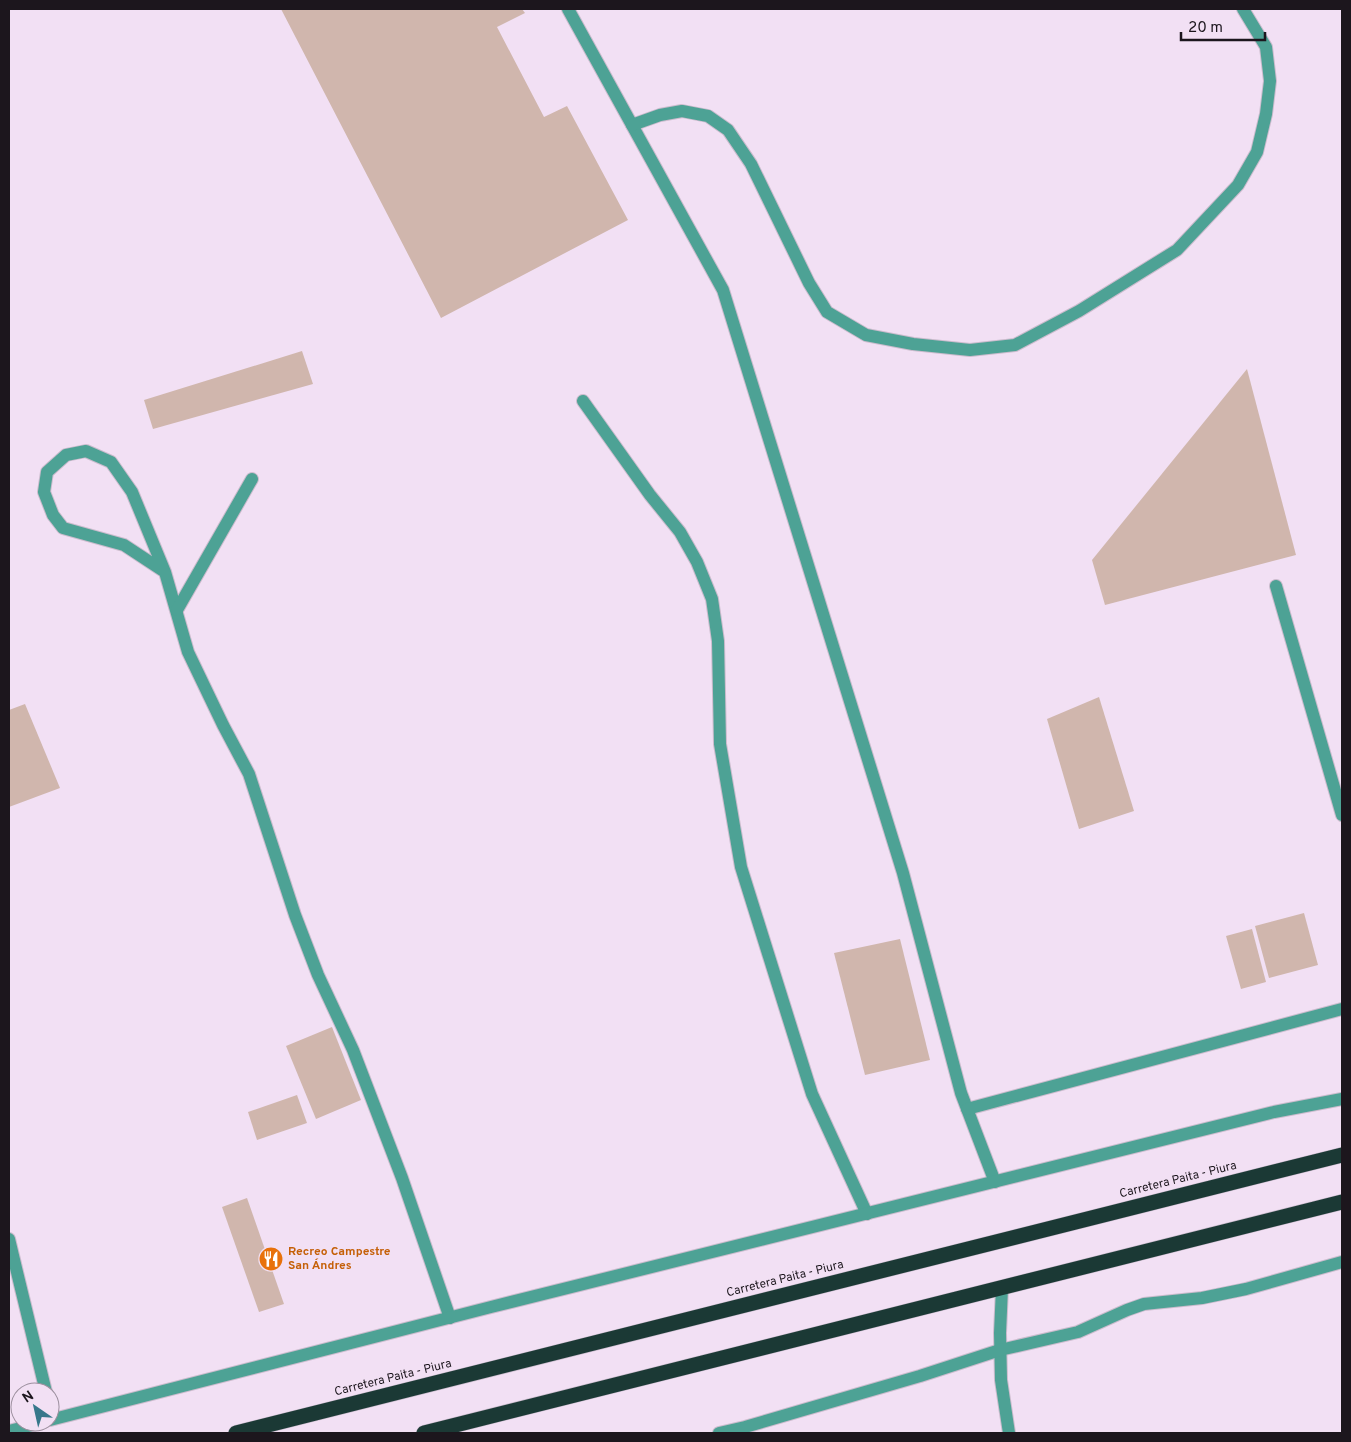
<svg xmlns="http://www.w3.org/2000/svg" width="1351" height="1442" font-family="Overpass,sans-serif">
<style>
.building{fill:#d0b6ad}
.lines{fill:none;stroke-linecap:round;stroke-linejoin:round}
.lane-casing{stroke:#cbbccd;stroke-width:14}
.highway-casing{stroke:#cbbccd;stroke-width:16}
.lane{stroke:#4da295;stroke-width:12}
.highway{stroke:#1b3935;stroke-width:15}
.labels{text-anchor:middle;dominant-baseline:central;stroke-width:4.5;stroke-linejoin:round;paint-order:stroke}
.street-label{font-size:12px;fill:#1c161d;stroke:#f2e0f4}
.food-label{font-size:12px;font-weight:bold;fill:#c56008;stroke:#f2e0f4;text-anchor:start}
</style>
<rect width="100%" height="100%" fill="#f2e0f4"/>
<g class="building">
<path d="M281,9H522L525,13L497,27L544,117L567,106L628,220L441,318Z"/>
<path d="M302,351L313,384L153,429L144,400Z"/>
<path d="M1247,369L1296,555L1105,605L1092,560Z"/>
<path d="M1099,697L1134,811L1079,829L1047,719Z"/>
<path d="M25,704L60,788L9,807V710Z"/>
<path d="M1304,913L1318,965L1269,978L1255,926Z"/>
<path d="M1252,929L1266,982L1241,989L1226,936Z"/>
<path d="M900,939L930,1060L865,1075L834,953Z"/>
<path d="M332,1027L361,1100L316,1119L286,1046Z"/>
<path d="M297,1095L307,1123L257,1140L248,1112Z"/>
<path d="M247,1198L284,1304L259,1312L222,1207Z"/>
</g>
<g class="lines">
<defs>
<g id="lane">
<path d="M568,9L723,290L903,873L961,1093L995,1182"/>
<path d="M632,125L660,115L682,111L708,116L728,130L751,164L809,283L827,312L866,335L913,344L970,350L1015,345L1079,311L1177,250L1238,185L1257,152L1266,114L1270,81L1266,47L1243,9"/>
<path d="M583,401L650,495L680,532L697,562L712,599L718,641L720,744L741,867L812,1094L867,1214"/>
<path d="M165,572L124,545L63,528L53,515L44,492L47,472L66,455L86,451L111,462L132,492L165,572L188,652L223,725L249,774L295,915L318,975L353,1050L402,1178L450,1318"/>
<path d="M1276,586L1342,815"/>
<path d="M177,610L252,479"/>
<path d="M967,1109L1342,1009"/>
<path d="M9,1239L46,1392"/>
<path d="M1002,1288L1000,1333L1001,1380L1009,1433"/>
<path d="M50,1420L491,1307L1274,1112L1342,1099"/>
<path d="M9,1431L44,1422"/>
<path d="M719,1433L745,1427L920,1376L1000,1350L1078,1332L1127,1310L1144,1304L1202,1298L1246,1289L1342,1262"/>
</g>
<g id="highway">
<path d="M236,1433L1342,1155"/>
<path d="M424,1433L1342,1202"/>
</g>
</defs>
<use href="#lane" class="lane-casing"/>
<use href="#highway" class="highway-casing"/>
<use href="#lane" class="lane"/>
<use href="#highway" class="highway"/>
</g>
<defs>
<symbol id="restaurant-disc" viewBox="-11 -11 22 22"><circle r="9.5" fill="#e8710a" stroke="#f2e0f4"/><path d="M-5-6h1v4h1v-4h1v4h1v-4h1v5L-1.5 .5V6h-2V.5L-5-1ZM5-6V6H3V1.5H1.5Q1.5-4 5-6Z" fill="#fff"/></symbol>
</defs>
<g fill-rule="evenodd">
<use href="#restaurant-disc" x="257" y="1245" width="28" height="28"/>
</g>
<g class="labels">
<g class="street-label">
<text transform="translate(1178 1180) rotate(-14)">Carretera Paita - Piura</text>
<text transform="translate(785 1279) rotate(-14)">Carretera Paita - Piura</text>
<text transform="translate(393 1378) rotate(-14)">Carretera Paita - Piura</text>
</g>
<g class="food-label">
<text x="288" y="1252">Recreo Campestre<tspan x="288" dy="14">San Ándres</tspan></text>
</g>
</g>
<rect width="1351" height="1442" fill="none" stroke="#1c161d" stroke-width="20"/>
<g transform="translate(35 1407) rotate(326)"><circle r="24" fill="#f2e0f4" stroke="#9c8f9e"/>
<path d="M0-4L9 19L0 12L-9 19Z" fill="#37778b"/>
<text y="-8" font-size="14" font-weight="bold" text-anchor="middle" fill="#1c161d">N</text>
</g>
<path d="M1181 32v8h84v-8" fill="none" stroke="#1c161d" stroke-width="2.5"/>
<text x="1188" y="32" font-size="15" fill="#1c161d" stroke="#f2e0f4" stroke-width="4" paint-order="stroke">20 m</text>
</svg>
